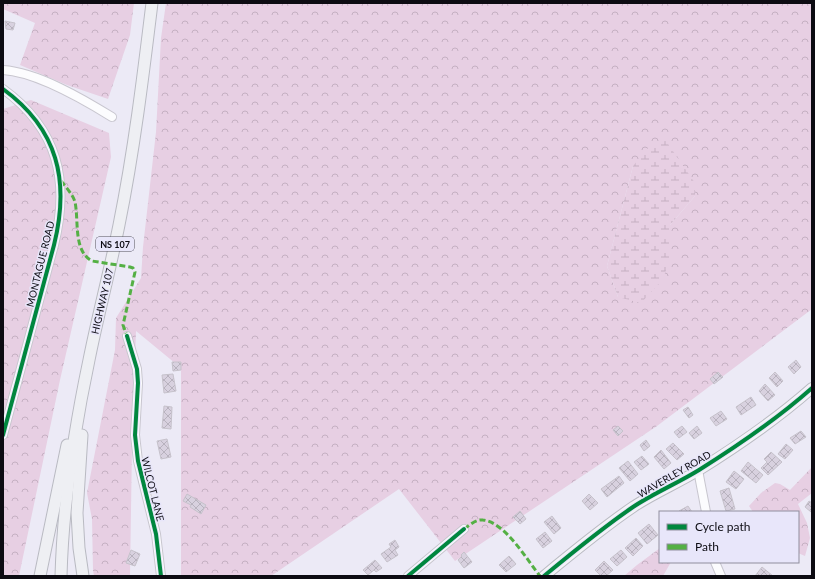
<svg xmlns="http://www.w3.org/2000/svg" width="815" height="579" font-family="Lato,sans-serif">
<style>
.forest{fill:url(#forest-crowns);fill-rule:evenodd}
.wetland{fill:url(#wetland-marsh)}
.building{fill:url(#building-cross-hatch);stroke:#c6c2cb}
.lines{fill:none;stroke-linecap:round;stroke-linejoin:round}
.minor-casing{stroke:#c8c6cf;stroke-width:10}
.major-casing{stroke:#b9bac2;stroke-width:12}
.highway-casing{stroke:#b9bac2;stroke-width:13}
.minor{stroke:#fcfcfe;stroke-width:8}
.major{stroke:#f4f4f8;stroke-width:10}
.highway{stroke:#eeeff3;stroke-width:11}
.quiet{stroke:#54b044;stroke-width:3;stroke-dasharray:6 3;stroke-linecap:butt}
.cycleway-casing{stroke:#e8e6fa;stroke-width:6}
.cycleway{stroke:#00873e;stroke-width:4}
.labels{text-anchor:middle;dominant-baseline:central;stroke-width:3;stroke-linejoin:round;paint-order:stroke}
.shield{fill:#e8e6fa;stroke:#4e4d58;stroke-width:1}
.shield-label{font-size:9px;font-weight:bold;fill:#0c0b12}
.street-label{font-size:10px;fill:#0c0b12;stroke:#e8e6fa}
</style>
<defs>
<pattern id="forest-crowns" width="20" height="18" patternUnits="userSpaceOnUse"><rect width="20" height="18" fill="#e7cfe3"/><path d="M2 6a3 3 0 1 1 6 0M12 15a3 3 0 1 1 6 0" fill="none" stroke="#c5b0c2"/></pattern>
<pattern id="wetland-marsh" width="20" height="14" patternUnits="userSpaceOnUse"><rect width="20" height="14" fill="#e7cfe3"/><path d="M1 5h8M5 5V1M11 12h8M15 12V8" fill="none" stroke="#c5b0c2"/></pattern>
<pattern id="building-cross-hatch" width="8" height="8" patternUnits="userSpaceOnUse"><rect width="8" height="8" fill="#d8d1df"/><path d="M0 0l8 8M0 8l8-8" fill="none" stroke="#b8b2be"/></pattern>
</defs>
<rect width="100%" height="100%" fill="#eceaf6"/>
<g class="forest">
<path d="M3,3H134L130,35L108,99L67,85L20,65L35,23L3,9Z"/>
<path d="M166,3H812V309L657,426L455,561L399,489L271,576H181V368L136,331L132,446L130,576H94L93,570L92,519L87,493L115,350L116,318L141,278L143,247L156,132L161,38ZM633,166L695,196L670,225L618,297L607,266Z"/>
<path d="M31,100L109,133L111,157L60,380L19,576H3V109Z"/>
<path d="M812,467V493L798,504L807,523L810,538L805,556L798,553V512H753L749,506L761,493L775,483L780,484L790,490Z"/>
<path d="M660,548V562H671L663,576H624L637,565Z"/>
</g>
<path class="wetland" d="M666,141L695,183V196L670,225L669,261L663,279L641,303L618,297L607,266L633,166L653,142Z"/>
<g class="building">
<path d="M5,21L15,23L13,30L6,29Z"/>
<path d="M796,360L801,367L794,374L788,367Z"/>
<path d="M172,362H181V370L173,371Z"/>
<path d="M718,372L723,377L714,384L710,379Z"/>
<path d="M775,372L783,381L777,387L769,378Z"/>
<path d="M173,374L176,391L164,393L162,375Z"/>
<path d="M765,384L775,395L768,401L759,391Z"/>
<path d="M751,397L756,405L741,415L736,407Z"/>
<path d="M164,406L172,407L171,429L162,428Z"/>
<path d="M688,407L693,415L689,418L683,410Z"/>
<path d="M721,411L727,419L716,426L710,418Z"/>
<path d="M618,426L623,431L618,436L613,430Z"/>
<path d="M682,426L687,432L679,438L674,432Z"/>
<path d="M697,426L702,433L694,439L689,433Z"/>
<path d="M801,431L806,437L795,444L790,438Z"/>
<path d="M167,439L171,457L161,459L157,441Z"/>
<path d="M646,440L650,446L644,451L640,445Z"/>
<path d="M673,443L684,454L677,460L666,449Z"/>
<path d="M786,444L793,450L785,459L778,454Z"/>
<path d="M661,450L671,463L664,469L654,457Z"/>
<path d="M771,452L782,462L768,475L761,468L767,462L764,459Z"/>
<path d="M642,456L649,464L641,470L634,462Z"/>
<path d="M628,461L638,474L630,481L619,468Z"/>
<path d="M748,462L763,475L756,483L741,471Z"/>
<path d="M734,471L744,479L736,489L726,482Z"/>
<path d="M619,476L624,483L607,497L601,489Z"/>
<path d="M729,488L735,509L726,511L720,491Z"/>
<path d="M187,494L206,505L201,514L190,507L191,505L183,501Z"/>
<path d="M589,494L598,503L590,510L582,501Z"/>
<path d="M809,501L812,503L811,512L805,507Z"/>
<path d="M688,506L692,512H679V511Z"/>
<path d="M520,511L526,519L520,524L513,517Z"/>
<path d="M552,516L561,528L554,534L544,522Z"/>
<path d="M649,524L658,535L647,544L638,533Z"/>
<path d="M545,532L552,541L543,548L536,539Z"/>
<path d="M636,538L643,546L633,556L625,548Z"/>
<path d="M395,540L399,547L395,550L398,555L387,562L381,554L391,547L389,544Z"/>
<path d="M131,550L140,554L135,566L126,563Z"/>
<path d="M621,550L627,557L617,566L610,559Z"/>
<path d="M464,552L472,562L464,568L458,560L462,556L461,555Z"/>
<path d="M509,556L516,564L506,572L499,565Z"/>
<path d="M375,560L382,568L376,572L374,570L368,575L363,570Z"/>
<path d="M604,561L613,570L606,576H601L595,570Z"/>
<path d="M762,567L773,576H755Z"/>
</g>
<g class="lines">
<defs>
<g id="minor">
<path d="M3,70C37,72 83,99 112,117"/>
<path d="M3,89C58,129 70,181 54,245L3,435"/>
<path d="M127,336L137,369L138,383L135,435L138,461L156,534L161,576"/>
<path d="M698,470L706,512"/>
<path d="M715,562L721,576"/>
<path d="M408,576L464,529"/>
</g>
<path id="major" d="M544,576C573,552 602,528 633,507C654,493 678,483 699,470C739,445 777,419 812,388"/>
<g id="highway">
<path d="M82,435L77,513L79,548L83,576"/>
<path d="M40,576L67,445"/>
<path d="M61,576C63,504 74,431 89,360C98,315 110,270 119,225C134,151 143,77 152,3"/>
</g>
</defs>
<use href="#minor" class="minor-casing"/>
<use href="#major" class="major-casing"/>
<use href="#highway" class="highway-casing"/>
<use href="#minor" class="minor"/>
<use href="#major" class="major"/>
<use href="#highway" class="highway"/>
<g class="quiet">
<path d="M61,181C66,187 73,195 75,202C79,221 73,251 92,261L130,267L133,268L135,272L123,325L127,336"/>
<path d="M464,529C470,525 476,519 483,520C505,522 527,560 540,576"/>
</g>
<defs>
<g id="cycleway">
<path d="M3,89C58,129 70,181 54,245L3,435"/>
<path d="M127,336L137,369L138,383L135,435L138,461L156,534L161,576"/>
<path d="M408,576L464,529"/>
<path d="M544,576C573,552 602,528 633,507C654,493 678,483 699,470C739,445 777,419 812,388"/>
</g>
</defs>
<use href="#cycleway" class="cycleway-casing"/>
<use href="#cycleway" class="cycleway"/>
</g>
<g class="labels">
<rect class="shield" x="96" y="237" width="38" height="14" rx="3"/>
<g class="shield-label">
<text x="115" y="244">NS 107</text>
</g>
<g class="street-label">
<text transform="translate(40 264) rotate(-76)">MONTAGUE ROAD</text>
<text transform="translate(102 301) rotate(-77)">HIGHWAY 107</text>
<text transform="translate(674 474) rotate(-30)">WAVERLEY ROAD</text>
<text transform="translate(153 489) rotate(76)">WILCOT LANE</text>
</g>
</g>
<rect width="815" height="579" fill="none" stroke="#0c0b12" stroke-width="8"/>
<rect x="659" y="511" width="140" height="52" fill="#e8e6fa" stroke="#908e9d"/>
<rect x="667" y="524" width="20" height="6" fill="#00873e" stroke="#908e9d"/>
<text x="695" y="531" font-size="12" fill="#0c0b12">Cycle path</text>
<rect x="667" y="544" width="20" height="6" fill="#54b044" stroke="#908e9d"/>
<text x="695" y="551" font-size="12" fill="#0c0b12">Path</text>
</svg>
